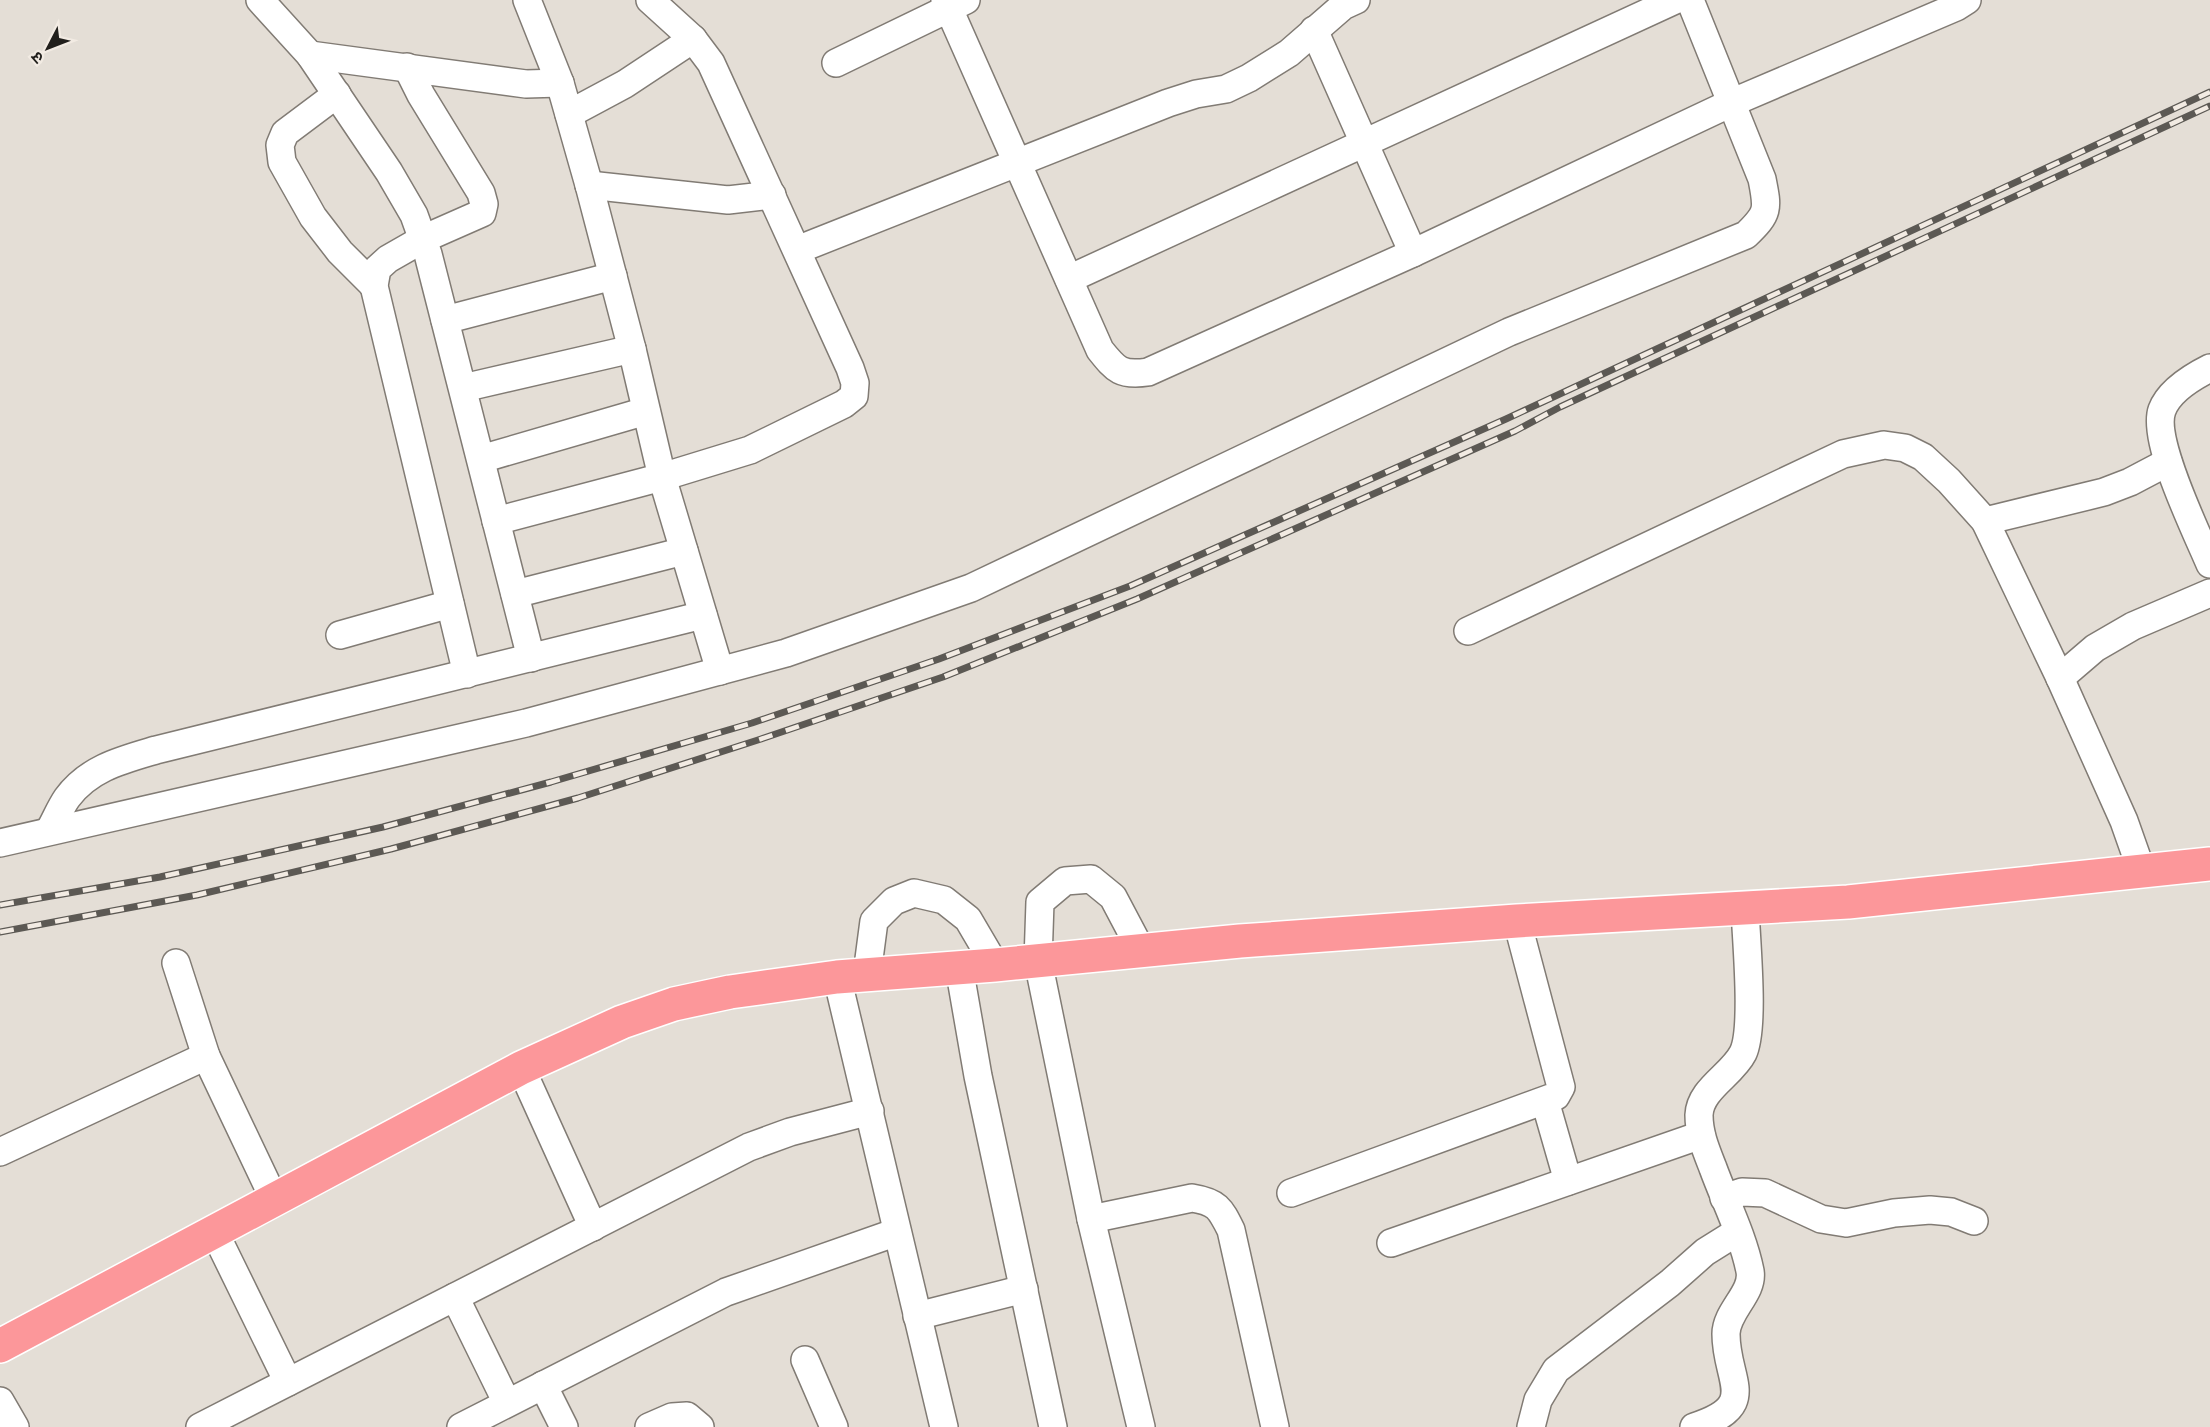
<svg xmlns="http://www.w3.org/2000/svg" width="2210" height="1427" font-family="Raleway,'Noto Sans Devanagari',sans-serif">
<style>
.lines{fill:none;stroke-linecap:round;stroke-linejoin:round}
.minor-casing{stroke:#817b74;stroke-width:30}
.highway-casing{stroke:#fff;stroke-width:36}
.minor{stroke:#fff;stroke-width:27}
.highway{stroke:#fc979a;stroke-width:33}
.rail-casing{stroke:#5c5954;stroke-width:7}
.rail{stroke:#f2ebe3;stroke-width:4.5;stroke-dasharray:14;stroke-linecap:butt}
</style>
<rect width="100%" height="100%" fill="#e4ded6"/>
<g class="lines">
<defs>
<g id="minor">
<path d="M260,0L310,55L389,172L414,215L428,254L531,658"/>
<path d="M527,0L560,83L589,185L632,349L662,477L720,671"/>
<path d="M945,0L1100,350C1116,370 1121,376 1148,372L1413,253L1731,103L1956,7L1967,0"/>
<path d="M1314,30L1413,253"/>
<path d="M310,55L526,84L560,83"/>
<path d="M836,63L966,0"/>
<path d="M407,67L421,95L481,193L484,204L482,213L423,239L388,259L377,269L374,286L467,674"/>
<path d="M337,94L285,133L280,145L282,162L313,217L340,252L374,286"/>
<path d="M569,114L625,84L693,39"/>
<path d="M589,185L728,200L772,195"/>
<path d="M797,250L1168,103L1196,94L1226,89L1249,78L1289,53L1343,6L1356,0"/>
<path d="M1069,279L1675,0"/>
<path d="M445,320L613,276"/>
<path d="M2210,368C2192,377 2169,391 2162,410C2151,440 2197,533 2210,564"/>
<path d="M463,388L632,349"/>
<path d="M481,459L646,411"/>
<path d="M496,521L662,477L750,450L844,404L854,396L855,383L850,368L711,63L693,39L650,0"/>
<path d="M1985,521L2104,492L2130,482L2168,462"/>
<path d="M515,594L684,551"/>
<path d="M1468,631L1843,454L1884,445L1905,448L1923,457L1949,481L1985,521L2060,678L2124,821L2142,872"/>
<path d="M340,635L450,604"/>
<path d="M2060,678L2095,648L2133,626L2210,593"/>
<path d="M49,831C55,821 60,808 67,798C89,768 122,760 156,750L703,615"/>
<path d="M0,843L526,723L786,653L971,588L1509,332L1746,235C1769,213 1768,209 1762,179L1690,0"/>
<path d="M1141,950L1113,897L1091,879L1065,881L1040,902L1038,961L1091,1219L1141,1427"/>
<path d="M176,963L206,1056L274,1199"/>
<path d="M959,967L978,1076L1053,1427"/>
<path d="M867,974L874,921L894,901L914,893L944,900L968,919L995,965"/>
<path d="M837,977L944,1427"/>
<path d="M521,1068L593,1227"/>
<path d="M1545,1101L1568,1181"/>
<path d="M0,1152L206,1056"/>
<path d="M1291,1193L1556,1096L1561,1087L1517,921"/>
<path d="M1724,1198L1742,1192L1765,1193L1821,1219L1846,1223L1894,1213L1930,1210L1951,1212L1974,1221"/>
<path d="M1091,1219L1192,1198C1217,1202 1220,1208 1231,1230L1275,1427"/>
<path d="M214,1231L288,1382"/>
<path d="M1391,1243L1701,1135"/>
<path d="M455,1297L507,1403"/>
<path d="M917,1316L1024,1289"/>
<path d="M805,1360L834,1427"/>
<path d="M543,1385L564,1427"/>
<path d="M0,1401L15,1427"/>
<path d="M200,1427L749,1147L790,1132L870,1111"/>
<path d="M461,1427L726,1292L897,1232"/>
<path d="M649,1427L672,1417L687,1416L700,1427"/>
<path d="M1531,1427L1538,1400L1556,1370L1670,1283L1705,1252L1737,1232"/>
<path d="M1694,1427C1761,1405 1726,1382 1726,1334C1726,1311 1754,1293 1750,1271C1743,1236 1725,1201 1713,1168C1706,1150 1699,1134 1699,1115C1700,1089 1732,1075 1743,1053C1755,1028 1746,939 1745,908"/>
</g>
<path id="highway" d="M0,1346L521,1068L622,1022L674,1004L730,992L837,977L995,965L1240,941L1517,921L1848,902L2210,864"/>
</defs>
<use href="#minor" class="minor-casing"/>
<use href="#highway" class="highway-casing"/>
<use href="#minor" class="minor"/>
<use href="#highway" class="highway"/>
<defs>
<g id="rail">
<path d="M0,905L160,877L383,827L551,782L752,723L939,659L1130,586L1506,419L2210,92"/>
<path d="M0,932L197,895L391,849L578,798L761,739L943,677L1137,599L1515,431L1560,407L2210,106"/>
</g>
</defs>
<use href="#rail" class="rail-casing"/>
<use href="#rail" class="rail"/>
</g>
<g transform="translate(48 48) rotate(228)" stroke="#f2ebe3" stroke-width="4.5" paint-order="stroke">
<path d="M0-4.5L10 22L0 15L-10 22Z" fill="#211f1c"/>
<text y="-9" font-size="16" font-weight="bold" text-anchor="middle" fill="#211f1c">उ</text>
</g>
</svg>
